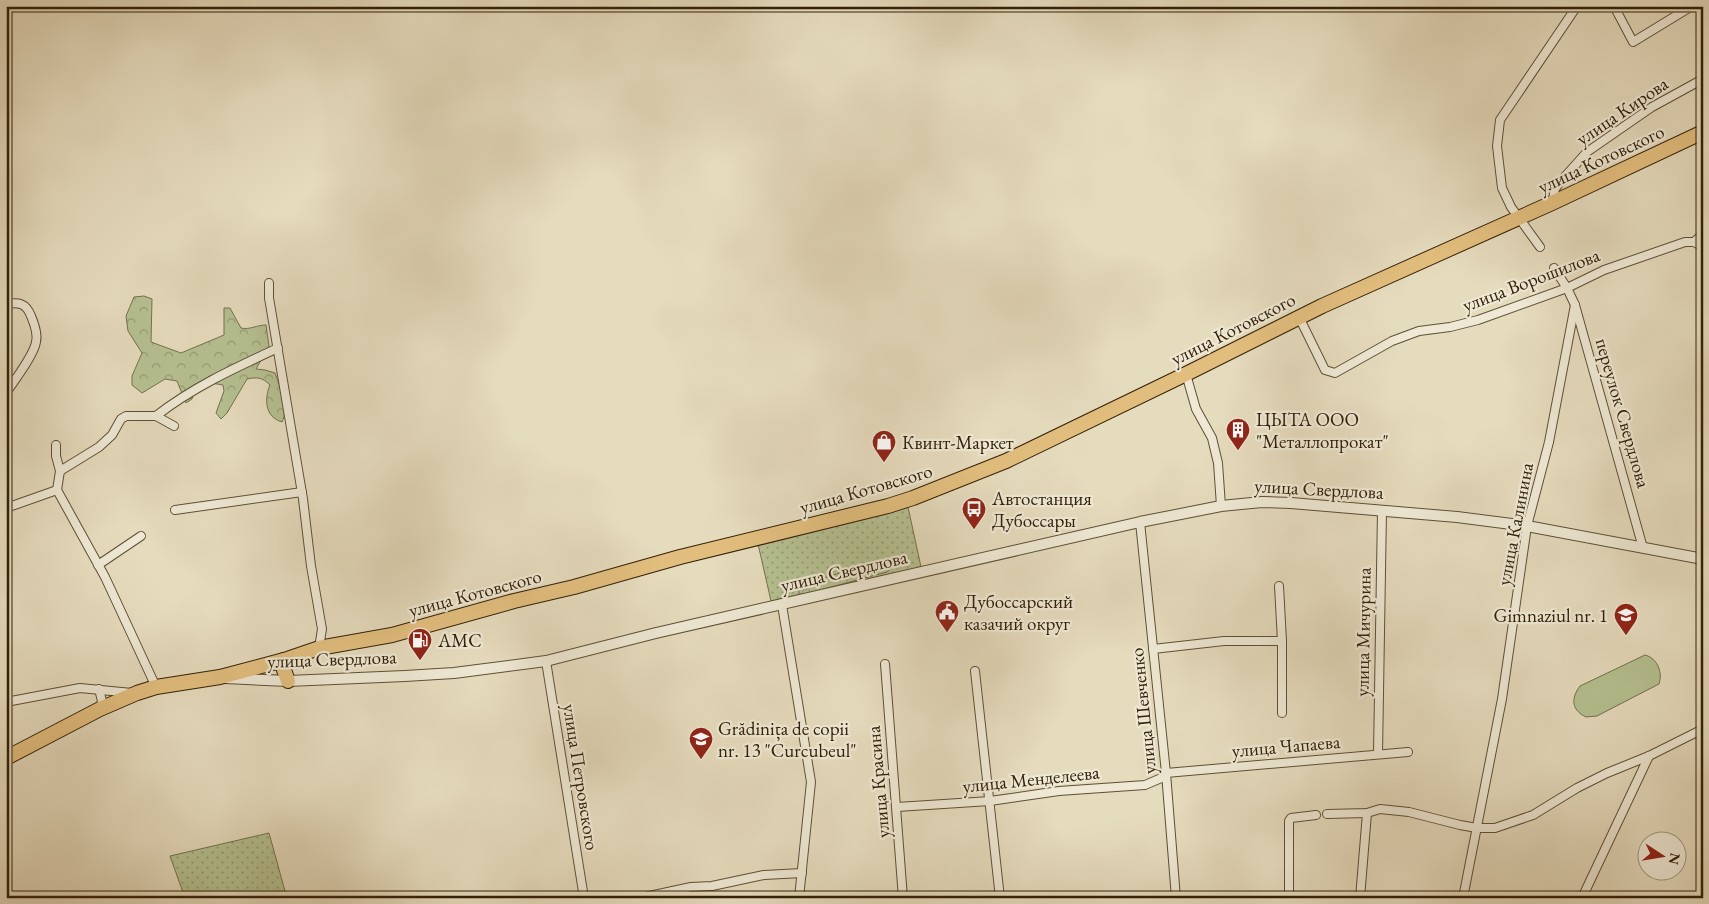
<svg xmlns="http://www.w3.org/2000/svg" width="1709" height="904" font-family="'EB Garamond',serif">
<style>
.grass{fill:url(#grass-dots);stroke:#74704c}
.forest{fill:url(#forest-crowns);stroke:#74704c}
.pitch{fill:#b5c091;stroke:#74704c}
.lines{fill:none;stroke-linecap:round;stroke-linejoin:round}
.minor-casing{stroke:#5f4f35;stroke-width:10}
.tertiary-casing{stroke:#5f4f35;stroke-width:12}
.trunk-casing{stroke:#322008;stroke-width:16}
.minor{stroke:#eee8d4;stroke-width:8}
.tertiary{stroke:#eee8d4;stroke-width:10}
.trunk{stroke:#e2be7e;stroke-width:14}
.labels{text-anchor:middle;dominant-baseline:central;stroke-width:4.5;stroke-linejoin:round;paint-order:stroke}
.street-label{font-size:19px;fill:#322008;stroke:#eee8d4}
.poi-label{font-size:19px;fill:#322008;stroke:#eee8d4;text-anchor:start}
</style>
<defs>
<pattern id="grass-dots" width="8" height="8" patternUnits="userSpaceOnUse" patternTransform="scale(1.25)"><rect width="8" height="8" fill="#b5c091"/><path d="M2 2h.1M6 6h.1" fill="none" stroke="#949c74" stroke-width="1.8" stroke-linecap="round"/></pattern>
<pattern id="forest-crowns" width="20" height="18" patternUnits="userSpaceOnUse" patternTransform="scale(1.25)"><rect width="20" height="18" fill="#b5c091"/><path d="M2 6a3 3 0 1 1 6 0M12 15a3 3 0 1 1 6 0" fill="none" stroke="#949c74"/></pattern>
</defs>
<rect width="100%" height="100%" fill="#e5dbbd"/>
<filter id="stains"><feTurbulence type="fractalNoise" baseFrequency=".004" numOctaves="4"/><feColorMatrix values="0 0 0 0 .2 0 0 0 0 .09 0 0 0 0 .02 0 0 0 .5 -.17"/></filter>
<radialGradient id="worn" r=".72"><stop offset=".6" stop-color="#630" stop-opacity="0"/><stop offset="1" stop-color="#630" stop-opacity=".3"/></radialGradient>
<g class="grass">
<path d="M908,507L921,567L771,601L758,544Z"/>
<path d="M269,833L286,895L277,898H185L170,856Z"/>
</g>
<g class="forest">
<path d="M144,296L152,299L151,342L181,353L224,335V308H230L241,328C250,330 257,325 266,325L269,346L256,369L265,370L275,373C280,387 289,409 282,422C265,417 264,399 270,385C262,377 257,377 247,379L227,413L221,419L216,413L224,391L223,385L211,383L197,385L192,399L186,403L177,381L165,379L142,393L132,385V376L142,353L128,331L126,316L134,297Z"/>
<path d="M890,562L894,563L893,567L887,572L805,594H799V588L807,581L812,579H820L853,569Z"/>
</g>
<path class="pitch" d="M1645,655C1657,658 1663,672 1659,684L1597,716L1586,717C1571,710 1571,698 1580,686Z"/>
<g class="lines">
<defs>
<g id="minor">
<path d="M1614,6L1633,42L1692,6"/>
<path d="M1552,203L1555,189L1560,182L1587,152L1652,107L1703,79"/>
<path d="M1694,242L1703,234"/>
<path d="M1540,247L1511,207L1502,188L1497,146L1500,120L1577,6"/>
<path d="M1554,268L1567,288L1575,305L1643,548"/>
<path d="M269,283V298L303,499L311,566L322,629L319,648"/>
<path d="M6,304C19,302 26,303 31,316C34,323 38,334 36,342C34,355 14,381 6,393"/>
<path d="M1299,317L1325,370L1335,373L1392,341L1419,331L1450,327L1478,320L1567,288L1604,270L1685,242H1694L1703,247"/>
<path d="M1186,374L1196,409L1212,438L1218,463L1221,506"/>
<path d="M156,416C193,387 235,368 278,348"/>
<path d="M56,445V456L60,471"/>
<path d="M57,490L60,471L99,447L112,435L121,419L126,416H156L174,426"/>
<path d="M6,508L57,490L105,577L156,687"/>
<path d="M175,510L302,492"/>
<path d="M1140,522L1166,773L1176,898"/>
<path d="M98,565L141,536"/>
<path d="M1279,586L1282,641V713"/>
<path d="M782,605L811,782L799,898"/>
<path d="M1153,649L1224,641H1282"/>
<path d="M546,661L584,898"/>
<path d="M885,664L903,898"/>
<path d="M975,671L1000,898"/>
<path d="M99,689L102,701L100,709"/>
<path d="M6,702L80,688L132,693"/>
<path d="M1378,754L1382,510"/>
<path d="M1166,773L1408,752"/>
<path d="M897,807L990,801L1059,791L1145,785L1166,776"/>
<path d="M1327,814L1367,813L1380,809L1409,812L1460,825L1477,828H1495L1533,815L1577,788L1607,773L1649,756L1703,729"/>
<path d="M640,898L691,887L712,886L764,875L802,873"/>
<path d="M1289,898V821L1291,818L1316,815"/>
<path d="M1360,898L1367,813"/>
<path d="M1463,898L1502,699L1527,526L1549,442L1575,305"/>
<path d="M1582,898L1649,756"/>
</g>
<path id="tertiary" d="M225,678L288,681L405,676L454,673L546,661L656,633L1140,522L1221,506L1262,502L1291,503L1457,517L1527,526L1703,559"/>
<g id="trunk">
<path d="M284,660V670L288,681"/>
<path d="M6,758L100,709L137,693L156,687L220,677L284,660L319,648L392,635L514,601L574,587L680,557L888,506L913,498L1006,461L1186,374L1322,306L1552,203L1703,132"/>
</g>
</defs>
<use href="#minor" class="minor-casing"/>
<use href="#tertiary" class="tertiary-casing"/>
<use href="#trunk" class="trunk-casing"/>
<use href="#minor" class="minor"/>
<use href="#tertiary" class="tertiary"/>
<use href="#trunk" class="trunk"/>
</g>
<defs>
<symbol id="building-pin" viewBox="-11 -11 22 30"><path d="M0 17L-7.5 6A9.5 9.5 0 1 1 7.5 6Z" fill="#8f2418" stroke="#eee8d4"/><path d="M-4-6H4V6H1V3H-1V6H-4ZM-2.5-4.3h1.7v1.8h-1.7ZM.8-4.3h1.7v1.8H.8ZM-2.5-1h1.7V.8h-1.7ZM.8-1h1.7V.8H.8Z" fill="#fff"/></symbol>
<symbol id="shop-pin" viewBox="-11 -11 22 30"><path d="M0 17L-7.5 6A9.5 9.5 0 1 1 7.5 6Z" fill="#8f2418" stroke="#eee8d4"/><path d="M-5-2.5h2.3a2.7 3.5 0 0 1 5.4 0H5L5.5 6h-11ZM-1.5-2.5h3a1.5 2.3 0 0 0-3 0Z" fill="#fff"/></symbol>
<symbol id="bus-pin" viewBox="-11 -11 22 30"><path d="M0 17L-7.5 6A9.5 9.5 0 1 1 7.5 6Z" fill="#8f2418" stroke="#eee8d4"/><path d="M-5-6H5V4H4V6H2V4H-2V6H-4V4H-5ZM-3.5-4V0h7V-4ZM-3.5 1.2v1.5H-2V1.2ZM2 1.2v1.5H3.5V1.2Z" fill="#fff"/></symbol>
<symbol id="civic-pin" viewBox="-11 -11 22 30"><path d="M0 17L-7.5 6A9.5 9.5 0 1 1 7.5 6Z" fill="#8f2418" stroke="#eee8d4"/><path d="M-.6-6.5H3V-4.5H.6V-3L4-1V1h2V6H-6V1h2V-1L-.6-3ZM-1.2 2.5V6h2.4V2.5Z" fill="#fff"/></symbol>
<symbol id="school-pin" viewBox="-11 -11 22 30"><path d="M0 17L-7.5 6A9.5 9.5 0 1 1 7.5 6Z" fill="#8f2418" stroke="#eee8d4"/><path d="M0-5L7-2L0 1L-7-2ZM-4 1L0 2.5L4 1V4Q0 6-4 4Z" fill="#fff"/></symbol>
<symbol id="fuel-pin" viewBox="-11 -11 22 30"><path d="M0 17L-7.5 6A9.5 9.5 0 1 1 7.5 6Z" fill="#8f2418" stroke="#eee8d4"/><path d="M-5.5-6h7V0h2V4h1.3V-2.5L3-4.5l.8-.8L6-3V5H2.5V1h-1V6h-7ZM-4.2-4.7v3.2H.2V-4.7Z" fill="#fff"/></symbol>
</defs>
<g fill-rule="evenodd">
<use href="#building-pin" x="1224" y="416" width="28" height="38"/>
<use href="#shop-pin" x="870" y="428" width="28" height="38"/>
<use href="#bus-pin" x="960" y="495" width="28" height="38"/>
<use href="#civic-pin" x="933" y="598" width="28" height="38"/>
<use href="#school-pin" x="1612" y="601" width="28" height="38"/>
<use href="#fuel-pin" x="406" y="626" width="28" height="38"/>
<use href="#school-pin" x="687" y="725" width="28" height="38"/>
</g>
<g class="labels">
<g class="street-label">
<text transform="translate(1622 111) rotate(-34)">улица Кирова</text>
<text transform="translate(1601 159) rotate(-25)">улица Котовского</text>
<text transform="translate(1531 280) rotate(-21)">улица Ворошилова</text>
<text transform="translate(1233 329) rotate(-27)">улица Котовского</text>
<text transform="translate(1623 413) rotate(74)">переулок Свердлова</text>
<text transform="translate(866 489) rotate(-16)">улица Котовского</text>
<text transform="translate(1319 489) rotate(3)">улица Свердлова</text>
<text transform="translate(1515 524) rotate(-79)">улица Калинина</text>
<text transform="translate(844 571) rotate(-13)">улица Свердлова</text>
<text transform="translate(475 593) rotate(-15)">улица Котовского</text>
<text transform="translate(1363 632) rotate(-89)">улица Мичурина</text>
<text transform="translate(332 659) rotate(-2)">улица Свердлова</text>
<text transform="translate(1143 711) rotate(-96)">улица Шевченко</text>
<text transform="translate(1286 746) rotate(-5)">улица Чапаева</text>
<text transform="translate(581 777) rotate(81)">улица Петровского</text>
<text transform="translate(1031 779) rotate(-6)">улица Менделеева</text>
<text transform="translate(878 782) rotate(-95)">улица Красина</text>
</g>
<g class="poi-label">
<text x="1256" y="419">ЦЫТА ООО<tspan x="1256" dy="22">"Металлопрокат"</tspan></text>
<text x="902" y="442">Квинт-Маркет</text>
<text x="992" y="498">Автостанция<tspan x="992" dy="22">Дубоссары</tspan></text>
<text x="964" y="601">Дубоссарский<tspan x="964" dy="22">казачий округ</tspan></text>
<text x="1608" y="615" text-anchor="end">Gimnaziul nr. 1</text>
<text x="438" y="640">AMC</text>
<text x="718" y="728">Grădinița de copii<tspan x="718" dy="22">nr. 13 "Curcubeul"</tspan></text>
</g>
</g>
<rect width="1709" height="904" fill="none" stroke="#e5dbbd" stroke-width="25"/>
<rect x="8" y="8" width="1694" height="889" fill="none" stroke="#322008" stroke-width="2.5"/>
<rect x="12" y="12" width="1684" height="879" fill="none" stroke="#322008"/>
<g transform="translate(1662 856) rotate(102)"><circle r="24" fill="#eee8d4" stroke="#a39882"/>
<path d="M0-4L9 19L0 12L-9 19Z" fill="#8f2418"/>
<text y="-8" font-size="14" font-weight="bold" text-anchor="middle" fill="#322008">N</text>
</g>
<rect width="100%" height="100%" filter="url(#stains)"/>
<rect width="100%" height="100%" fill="url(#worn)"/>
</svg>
